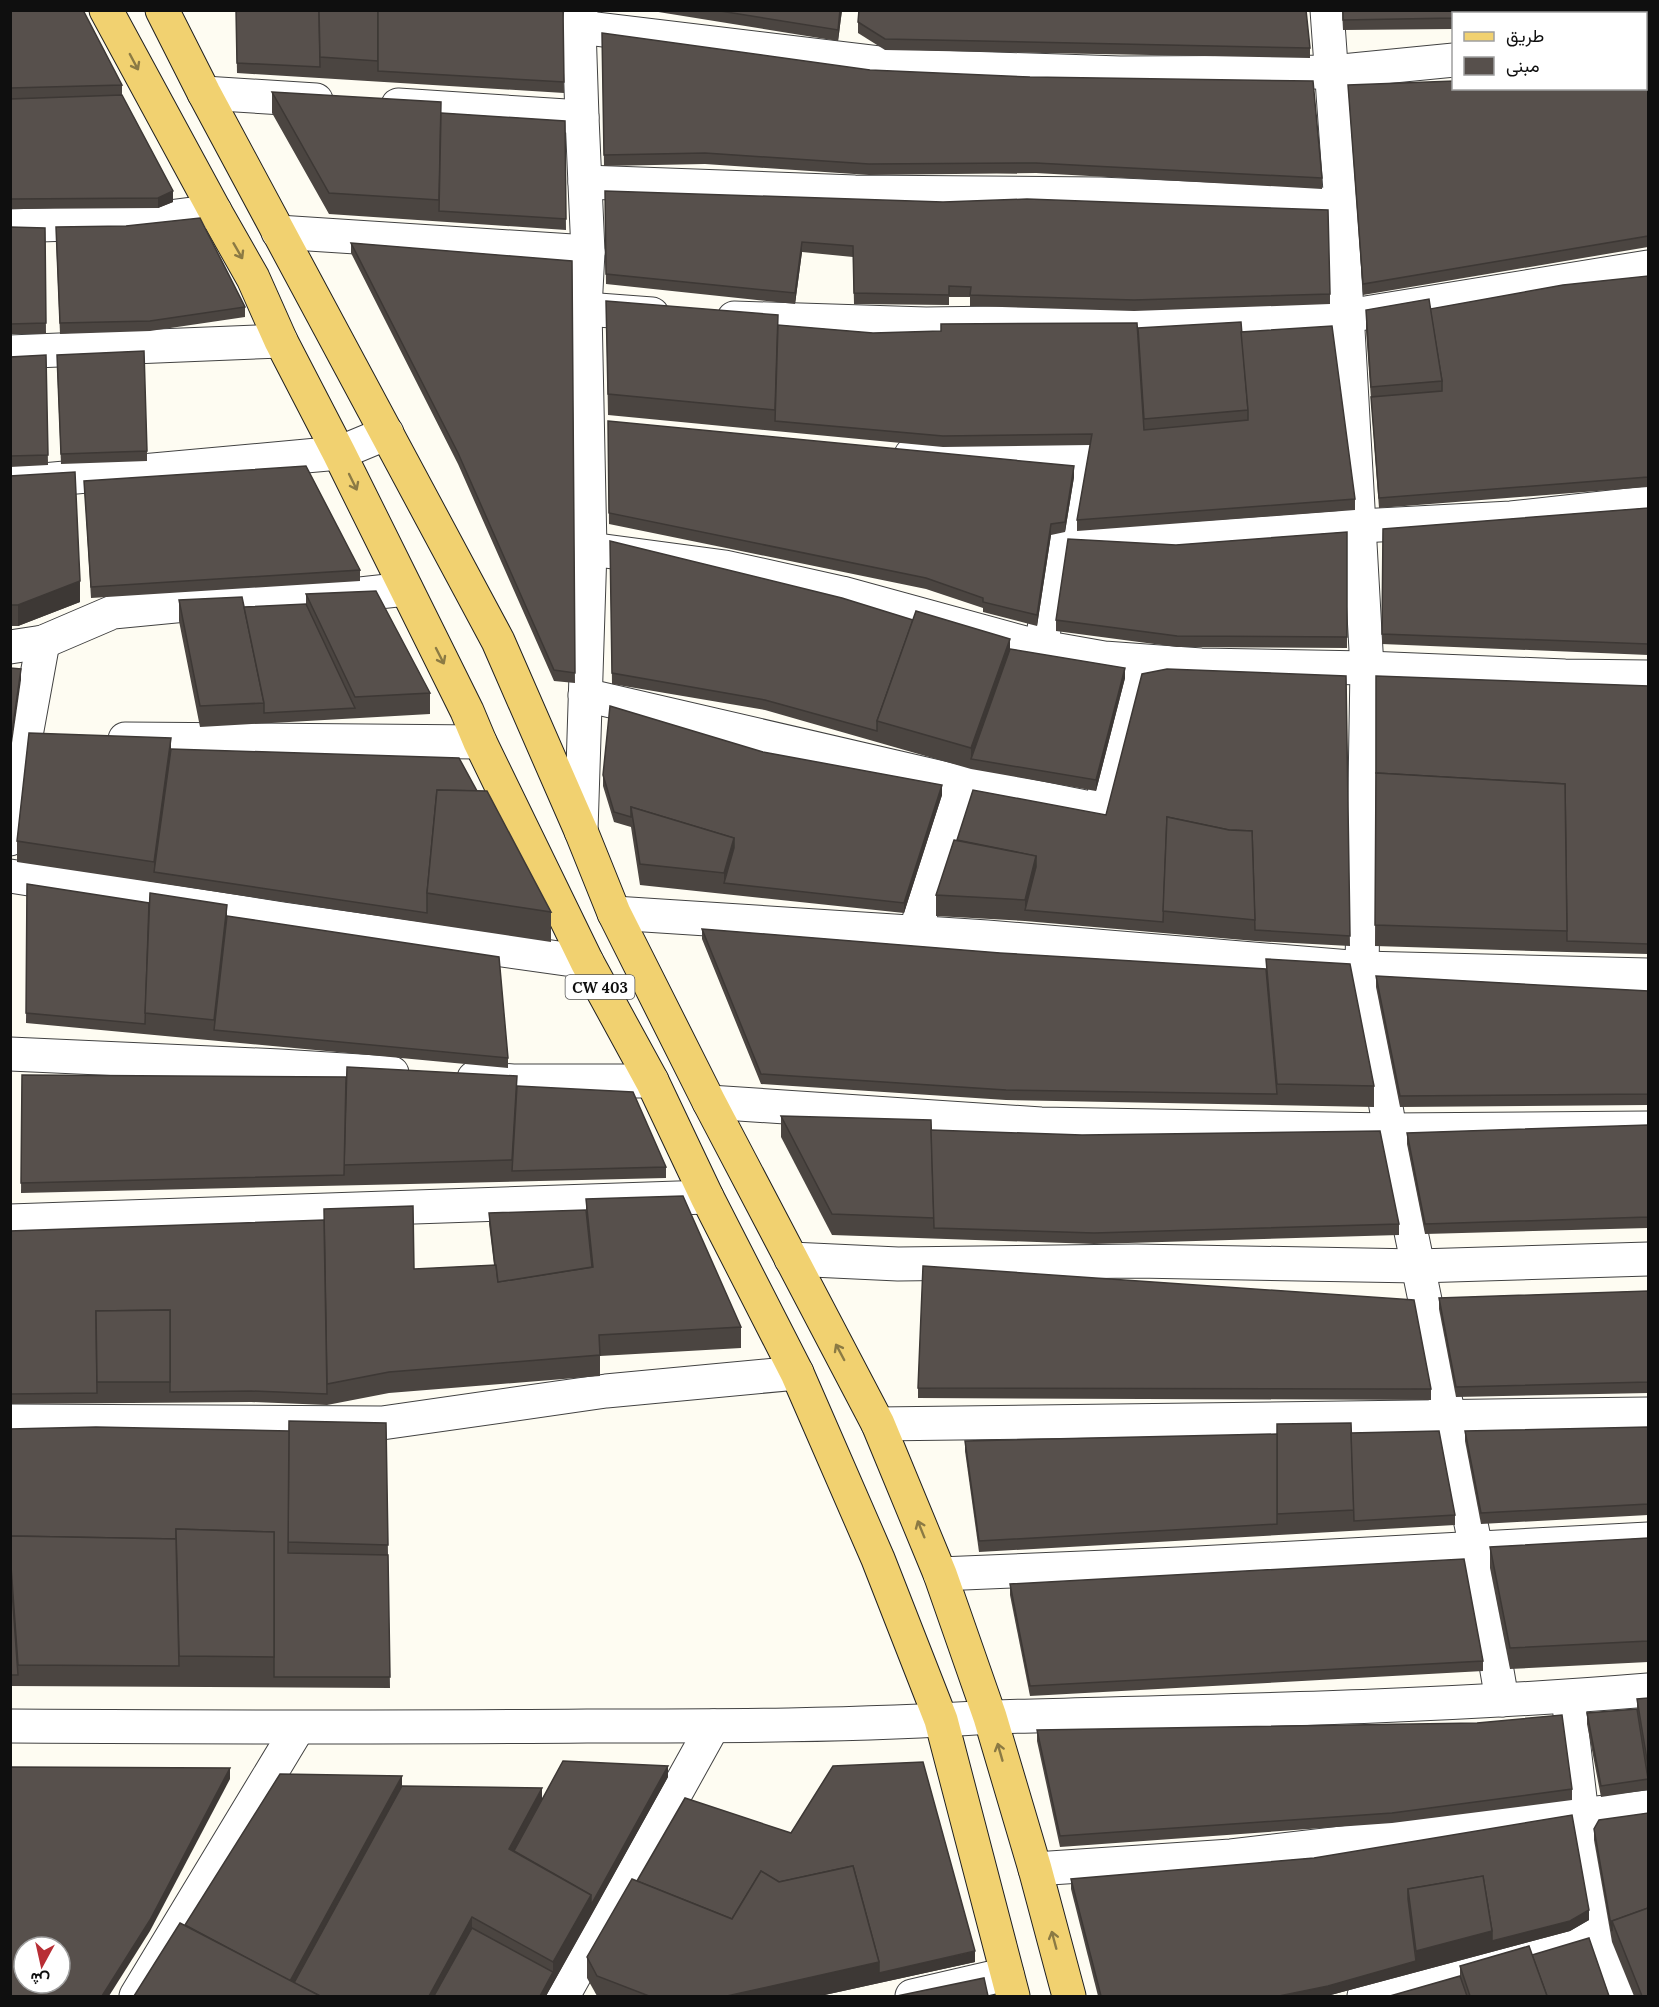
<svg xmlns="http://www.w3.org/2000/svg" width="1659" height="2007" font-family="Lora,Vazirmatn,serif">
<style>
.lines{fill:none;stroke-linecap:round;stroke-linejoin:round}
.minor-casing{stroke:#424242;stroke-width:35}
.tertiary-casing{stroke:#424242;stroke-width:35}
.primary-casing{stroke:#202020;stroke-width:35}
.minor{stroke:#fff;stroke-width:33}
.tertiary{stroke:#fff;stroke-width:33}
.primary{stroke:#f1d170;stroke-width:33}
.wall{fill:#4b4541}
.shaded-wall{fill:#3d3835}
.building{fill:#57504c;stroke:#3d3835;stroke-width:1.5;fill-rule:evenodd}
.oneway{stroke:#8b7a44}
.labels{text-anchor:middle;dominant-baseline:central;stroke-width:6;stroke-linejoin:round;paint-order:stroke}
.shield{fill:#fff;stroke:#575757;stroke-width:1.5}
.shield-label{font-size:15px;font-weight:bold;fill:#0f0f0f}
</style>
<rect width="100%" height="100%" fill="#fefcf2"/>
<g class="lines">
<defs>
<g id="minor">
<path d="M1327,10L1341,205L1367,668L1362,968L1390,1130L1476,1548L1502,1700"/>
<path d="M579,27L904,66L1120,73L1332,72L1454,60"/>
<path d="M1646,47L1648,46"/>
<path d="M204,93L316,100"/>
<path d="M398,105L582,117"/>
<path d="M585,182L855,192L1100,194L1341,205"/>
<path d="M10,226L130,222L215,211"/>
<path d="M278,232L588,252"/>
<path d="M585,309L652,314"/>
<path d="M734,318L926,324L1066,322H1234L1347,316L1648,267"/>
<path d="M10,352L281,341"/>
<path d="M911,455H957L1083,460L1071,540"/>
<path d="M10,483L339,453L387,433"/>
<path d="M590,549L725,567L842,593L1036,646L1104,658L1201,665L1367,668L1565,676L1648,677"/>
<path d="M10,647L43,642L113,612L227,601L333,597L406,589"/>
<path d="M1041,647L1058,546L1066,540L1182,539L1360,526L1511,518L1648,503"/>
<path d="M585,695L960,782L1100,810L1139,661"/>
<path d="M125,739L480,742"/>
<path d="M581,831L590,549L585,309L588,252L582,117L579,27L581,10"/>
<path d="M10,839L13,807L43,642"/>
<path d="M10,876L283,919L587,962"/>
<path d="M614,913L987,937L1362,968L1648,975"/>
<path d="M915,933L960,782"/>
<path d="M10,1054L280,1066L392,1073"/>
<path d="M474,1078L513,1081H652"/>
<path d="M709,1102L1041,1124L1390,1130L1648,1128"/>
<path d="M10,1221L707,1197"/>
<path d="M791,1259L898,1264L1136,1261L1418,1266L1648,1259"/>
<path d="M10,1421L382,1423L606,1391L797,1373"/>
<path d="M878,1424L1648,1414"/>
<path d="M940,1574L1179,1564L1648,1539"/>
<path d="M1568,1697L1582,1815L1597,1909L1604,1943L1620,1996"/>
<path d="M990,1717C1210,1711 1430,1708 1648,1690"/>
<path d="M1035,1869L1231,1856L1648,1807"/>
<path d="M136,1996L298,1728"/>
<path d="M563,1996L713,1726"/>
<path d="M912,1996L1007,1974"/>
<path d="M1364,1996L1601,1932"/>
</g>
<path id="tertiary" d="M10,1726C203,1727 395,1728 587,1726C721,1726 856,1726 990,1717"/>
<g id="primary">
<path d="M106,10L215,211L253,278L281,341L339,453L467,711L480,742L587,962L652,1081L707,1197L797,1373L878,1559L941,1720L1013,1996"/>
<path d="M162,10L204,93L498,641L581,831L614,913L709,1102L878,1424L940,1574L990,1717L1035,1869L1069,1996"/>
</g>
</defs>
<use href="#minor" class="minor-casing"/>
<use href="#tertiary" class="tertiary-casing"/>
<use href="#primary" class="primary-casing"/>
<use href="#minor" class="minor"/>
<use href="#tertiary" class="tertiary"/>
<use href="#primary" class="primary"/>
</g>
<g class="wall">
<path d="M10,10L122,85V95L173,202L158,208L10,209Z"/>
<path d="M236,10H563L564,93L237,73Z"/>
<path d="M646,10H842L838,41Z"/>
<path d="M1342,10H1639V14H1454V29L1343,30Z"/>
<path d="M858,22L1310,48V58L885,50L858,33Z"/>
<path d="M602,33L1322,178V189L1036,173L869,175L705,164L604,166Z"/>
<path d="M1348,85L1648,95V247L1363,295Z"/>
<path d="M272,92L441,113L565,121L566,230L329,214L272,113Z"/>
<path d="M605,191L1330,294V304L1134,311L970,306V297H949V305L854,304L853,257L802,252L795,304L606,284Z"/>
<path d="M10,227L45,228L46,334H10Z"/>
<path d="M56,238L245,307V317L150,331L60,334Z"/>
<path d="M351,243L572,261L575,683L554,681L458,464L351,253Z"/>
<path d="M1648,276V487L1379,508L1366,331V310L1430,309Z"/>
<path d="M606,301L778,325L873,333L1138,336L1241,332L1355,499V510L1077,531V520L1090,445L943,447L608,415Z"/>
<path d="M46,355L48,465L10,467V357Z"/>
<path d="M57,365L147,451V461L61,464Z"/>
<path d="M608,421L1074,477L1065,532L1051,535L1037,626L983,612V608L926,589L609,524Z"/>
<path d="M10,476L80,602L18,626H10Z"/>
<path d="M84,481L360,570V581L91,598Z"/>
<path d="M1648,508V655L1382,644L1383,529Z"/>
<path d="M1347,532V648L1177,647L1056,631V620L1176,545Z"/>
<path d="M610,541L913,620L1010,649L1125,678L1096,791L971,769L765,710L612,684Z"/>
<path d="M306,594L430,693V714L200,727L179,621V600L244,607L306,604Z"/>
<path d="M1346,676L1350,946L1255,941L1025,921L936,916V895L957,840L1106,815Z"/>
<path d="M1376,676L1648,686V954L1567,952V951V952L1375,946Z"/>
<path d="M171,749L477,791L551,912V942L17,862V841Z"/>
<path d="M763,752L942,795L904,913L640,885L631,827L614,822L603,786V775Z"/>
<path d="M27,884L227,916L508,1058V1068L26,1023Z"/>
<path d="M702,929L1000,953L1266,969V959L1374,1086V1107L1006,1100L761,1084L702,939Z"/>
<path d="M1376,976L1648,991V1105L1400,1107L1376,987Z"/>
<path d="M22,1075L517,1086L666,1167V1178L21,1193Z"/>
<path d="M781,1116L931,1130L1399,1224V1235L1094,1244L832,1235L781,1137Z"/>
<path d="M1648,1125V1228L1425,1234L1407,1144V1133Z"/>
<path d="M586,1199L741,1327V1348L600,1356V1376L389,1393L327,1405L251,1402L10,1404V1231L414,1269L494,1265L489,1224V1213L586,1210Z"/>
<path d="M1648,1291V1393L1456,1397L1439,1309V1298Z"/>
<path d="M918,1388L1431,1389V1400L918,1398Z"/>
<path d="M386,1423L390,1688L10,1686V1429L289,1431Z"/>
<path d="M1648,1427V1515L1481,1524L1465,1441V1431Z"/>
<path d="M1351,1433L1455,1515V1525L979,1552L965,1451V1441Z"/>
<path d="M1648,1538V1662L1510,1669L1490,1568V1547Z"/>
<path d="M1010,1584L1483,1661V1671L1030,1696L1010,1595Z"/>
<path d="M1648,1698V1790L1601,1797L1587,1724V1713L1637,1709V1699Z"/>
<path d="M1037,1730L1572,1789V1800L1392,1823L1060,1847L1037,1741Z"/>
<path d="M668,1777L546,1996H134L185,1925L402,1786L542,1799Z"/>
<path d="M1594,1829L1648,1996H1634L1612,1942L1594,1840Z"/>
<path d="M1314,1858L1589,1920L1570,1931L1327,1996H1098L1071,1889V1879Z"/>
<path d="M637,1881L975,1962L820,1996H597L587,1978V1957Z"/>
<path d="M1532,1955L1609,1996H1390L1460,1976V1966Z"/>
</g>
<g class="shaded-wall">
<path d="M840,10H842L838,41V30Z"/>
<path d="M173,191V202L158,208V198Z"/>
<path d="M802,242V252L795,304V293Z"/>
<path d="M1074,466V477L1065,532V522Z"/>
<path d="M1051,524V535L1037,626V615Z"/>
<path d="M80,581V602L18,626V605Z"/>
<path d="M1010,639V660L971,759V748Z"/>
<path d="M1125,668V678L1096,791V780Z"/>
<path d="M21,669V680L10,757V746Z"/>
<path d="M171,738V759L154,872V862Z"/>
<path d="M942,785V795L904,913V903Z"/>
<path d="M734,838V858L724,883V873Z"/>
<path d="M1036,856V877L1025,910V900Z"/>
<path d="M227,905V926L214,1030V1040V1020Z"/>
<path d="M668,1766V1777L591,1916L546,1996H540L553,1972V1962L591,1895Z"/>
<path d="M230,1768V1779L150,1931L109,1996H102Z"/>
<path d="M402,1776V1807L298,1996L287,1987Z"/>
<path d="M542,1788V1809L514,1862L509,1849Z"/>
<path d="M1589,1910V1920L1570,1931L1327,1996H1279L1416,1961V1951L1492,1931Z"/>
<path d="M472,1917V1938L440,1996H429Z"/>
<path d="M975,1951V1962L879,1983V1973Z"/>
<path d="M879,1962V1983L820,1996H727Z"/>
</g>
<g class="building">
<path d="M10,10H83L122,85L10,88Z"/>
<path d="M236,10H319L320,67L237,63Z"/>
<path d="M319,10H378V61L320,57Z"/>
<path d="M378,10H563L564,82L378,71Z"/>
<path d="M714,10H840L838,30Z"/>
<path d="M859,10H1306L1310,48L885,39L858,22Z"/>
<path d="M1343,10H1550L1551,14H1454V18L1343,20Z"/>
<path d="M602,33L870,70L1030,77L1313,81L1322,178L1036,163L869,164L705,153L604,155Z"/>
<path d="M1647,61L1648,95V236L1363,284L1348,85L1454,81V88H1646V62Z"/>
<path d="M272,92L441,102L439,200L329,193Z"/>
<path d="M122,95L173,191L158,198L10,199V99Z"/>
<path d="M441,113L565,121L566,219L439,211Z"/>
<path d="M605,191L943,202L1027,199L1328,210L1330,294L1134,300L970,295L971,287L949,286V295L854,293L853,246L802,242L795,293L606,274Z"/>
<path d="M200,218L245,307L150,321L60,323L56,227L126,226Z"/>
<path d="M10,227L45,228L46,323L10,324Z"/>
<path d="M351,243L572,261L575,673L554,670L458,453Z"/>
<path d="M1648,276V477L1379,498L1371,397L1442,391V381L1430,309L1563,285Z"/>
<path d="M1429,299L1442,381L1371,387L1366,310Z"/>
<path d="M606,301L778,315L775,410L608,394Z"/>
<path d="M1241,322L1248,410L1144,419L1138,328Z"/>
<path d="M1137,323L1144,430L1248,420V410L1241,332L1332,326L1355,499L1077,520L1092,434L943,436L775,421L778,325L873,333L941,331V324Z"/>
<path d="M144,351L147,451L61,454L57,355Z"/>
<path d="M46,355L48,455L10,456V357Z"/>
<path d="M608,421L1074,466L1065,522L1051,524L1037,615L983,602V598L926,578L609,513Z"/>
<path d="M306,466L360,570L91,587L84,481Z"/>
<path d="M75,472L80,581L18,605H10V476Z"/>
<path d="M1648,508V644L1382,634L1383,529Z"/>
<path d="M1347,532V637L1177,636L1056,620L1068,539L1176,545Z"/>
<path d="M610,541L842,598L913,620L877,721V731L765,700L612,673Z"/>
<path d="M376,591L430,693L355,697L306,594Z"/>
<path d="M242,597L264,703L200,706L179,600Z"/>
<path d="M306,604L355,708L264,713V703L244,607Z"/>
<path d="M916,611L1010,639L971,748L877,721Z"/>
<path d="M1010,649L1125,668L1096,780L971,759Z"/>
<path d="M10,668L21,669L10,746Z"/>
<path d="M1167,669L1346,676L1350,936L1255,930L1252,831L1229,830L1167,817L1163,922L1025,910L1036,867V856L957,840L973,790L1106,815L1142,674Z"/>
<path d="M1376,676L1648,686V944L1567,941L1565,784L1376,773Z"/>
<path d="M610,706L763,752L942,785L904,903L724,883L734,848V838L631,807V817L614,812L603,775Z"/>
<path d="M29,733L171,738L154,862L17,841Z"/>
<path d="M171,749L459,758L477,791L437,790L427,893V913L154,872Z"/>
<path d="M1376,773L1565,784L1567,931L1375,925Z"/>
<path d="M437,790L487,791L551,912L427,893Z"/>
<path d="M631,807L734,838L724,873L640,864Z"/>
<path d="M1167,817L1229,830L1252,831L1255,920L1163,911Z"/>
<path d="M954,840L1036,856L1025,900L936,895Z"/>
<path d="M27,884L149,903L145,1024L26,1013Z"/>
<path d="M150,893L227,905L214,1020L145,1013Z"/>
<path d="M227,916L499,957L508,1058L214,1030Z"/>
<path d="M702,929L1000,953L1266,969L1277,1094L1006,1090L761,1074Z"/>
<path d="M1266,959L1350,964L1374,1086L1277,1084Z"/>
<path d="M1376,976L1648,991V1094L1400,1096Z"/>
<path d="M347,1067L517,1076L512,1160L344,1165Z"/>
<path d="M22,1075L346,1077L344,1175L21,1183Z"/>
<path d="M517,1086L633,1092L666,1167L512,1171Z"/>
<path d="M781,1116L931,1120L934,1218L832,1214Z"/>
<path d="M1648,1125V1217L1425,1224L1407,1133Z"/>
<path d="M931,1130L1082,1135L1380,1131L1399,1224L1094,1233L934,1228Z"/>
<path d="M683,1196L741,1327L599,1335L600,1355L389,1372L327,1384L324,1209L413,1206L414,1269L496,1265L498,1282L593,1267L586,1199Z"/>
<path d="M586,1210L592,1267L498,1282L496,1265H495L489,1213Z"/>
<path d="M324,1220L327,1394L251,1391L170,1392V1310L96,1311L97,1393L10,1394V1231Z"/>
<path d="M923,1266L1414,1300L1431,1389L918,1388Z"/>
<path d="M1648,1291V1382L1456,1387L1439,1298Z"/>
<path d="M170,1310V1382H97L96,1311Z"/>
<path d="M289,1421L386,1423L388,1545L288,1542Z"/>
<path d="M1351,1423L1354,1510L1277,1514V1424Z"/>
<path d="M96,1427L289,1431L288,1553L388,1555L390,1677H274V1532L176,1529V1539L10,1536V1429Z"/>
<path d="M1648,1427V1504L1481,1513L1465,1431Z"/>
<path d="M1439,1431L1455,1515L1354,1521L1351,1433Z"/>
<path d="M1277,1434V1524L979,1541L965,1441Z"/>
<path d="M176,1529L274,1532V1657L179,1656Z"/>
<path d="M10,1536L176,1539L179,1666L18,1665L10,1552Z"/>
<path d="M1648,1538V1641L1510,1648L1490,1547Z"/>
<path d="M1464,1559L1483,1661L1030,1686L1010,1584Z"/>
<path d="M10,1562L18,1675H10Z"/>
<path d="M1648,1698V1766L1637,1699Z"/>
<path d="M1637,1709L1648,1779L1601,1786L1587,1713Z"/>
<path d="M1562,1715L1572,1789L1392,1813L1060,1836L1037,1730L1477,1723Z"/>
<path d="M563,1761L668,1766L591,1905V1895L514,1851Z"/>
<path d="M923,1762L975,1951L879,1973V1962L853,1866L779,1882L761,1871L732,1919L637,1881L685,1798L791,1833L833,1766Z"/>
<path d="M10,1767L230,1768L150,1920L102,1996H10ZM24,1947H60V1983H24Z"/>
<path d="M280,1774L402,1776L290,1981L185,1925Z"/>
<path d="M402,1786L542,1788L509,1849L591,1895L553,1962L472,1917L429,1996H320L294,1983Z"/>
<path d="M1648,1813V1908L1612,1921V1931L1594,1829L1599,1820Z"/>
<path d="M1572,1815L1589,1910L1570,1921L1492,1941V1931L1483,1876L1408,1889V1899L1416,1961L1328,1986L1279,1996H1101L1071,1879L1314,1858Z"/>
<path d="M853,1866L879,1962L727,1996H649L597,1976L587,1957L632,1879L732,1919L761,1871L779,1882Z"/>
<path d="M1483,1876L1492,1931L1416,1951L1408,1889Z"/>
<path d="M1648,1908V1996H1642L1612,1921Z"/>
<path d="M180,1923L320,1996H134Z"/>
<path d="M472,1928L553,1972L540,1996H434Z"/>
<path d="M1589,1938L1609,1996H1547L1532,1955Z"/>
<path d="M1529,1946L1547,1996H1470L1460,1966Z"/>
<path d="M1460,1976L1467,1996H1390Z"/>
<path d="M984,1978L988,1996H897Z"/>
</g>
<defs><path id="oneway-shaft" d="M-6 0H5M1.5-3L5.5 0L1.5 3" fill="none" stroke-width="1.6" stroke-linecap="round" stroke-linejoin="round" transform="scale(1.5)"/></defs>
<g class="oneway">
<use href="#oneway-shaft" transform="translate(134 62) rotate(62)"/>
<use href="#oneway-shaft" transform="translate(238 251) rotate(60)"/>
<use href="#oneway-shaft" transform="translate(353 482) rotate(64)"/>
<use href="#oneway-shaft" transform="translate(440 656) rotate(63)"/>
<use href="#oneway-shaft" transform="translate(840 1352) rotate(-118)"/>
<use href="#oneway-shaft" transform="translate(921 1529) rotate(-112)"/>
<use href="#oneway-shaft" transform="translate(1000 1752) rotate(-106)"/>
<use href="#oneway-shaft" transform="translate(1054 1940) rotate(-105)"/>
</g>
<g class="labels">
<rect class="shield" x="565.5" y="975" width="69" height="24" rx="4.5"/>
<g class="shield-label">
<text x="600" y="987">CW 403</text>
</g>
</g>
<rect width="1659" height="2007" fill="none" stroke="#0f0f0f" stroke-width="24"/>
<rect x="1452" y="12" width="195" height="78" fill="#ffffff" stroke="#9f9f9f" stroke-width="1.5"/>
<rect x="1464" y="32" width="30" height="9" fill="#f1d170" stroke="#9f9f9f" stroke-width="1.5"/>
<text x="1506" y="42" font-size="18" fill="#0f0f0f">طريق</text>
<rect x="1464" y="57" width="30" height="18" fill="#57504c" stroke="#9f9f9f" stroke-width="1.5"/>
<text x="1506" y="72" font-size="18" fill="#0f0f0f">مبنى</text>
<g transform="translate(42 1965) rotate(188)"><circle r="28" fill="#ffffff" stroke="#9f9f9f" stroke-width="1.5"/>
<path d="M0-4.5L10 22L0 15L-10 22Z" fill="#b82e35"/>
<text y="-9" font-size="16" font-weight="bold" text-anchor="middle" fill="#0f0f0f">ش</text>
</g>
</svg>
